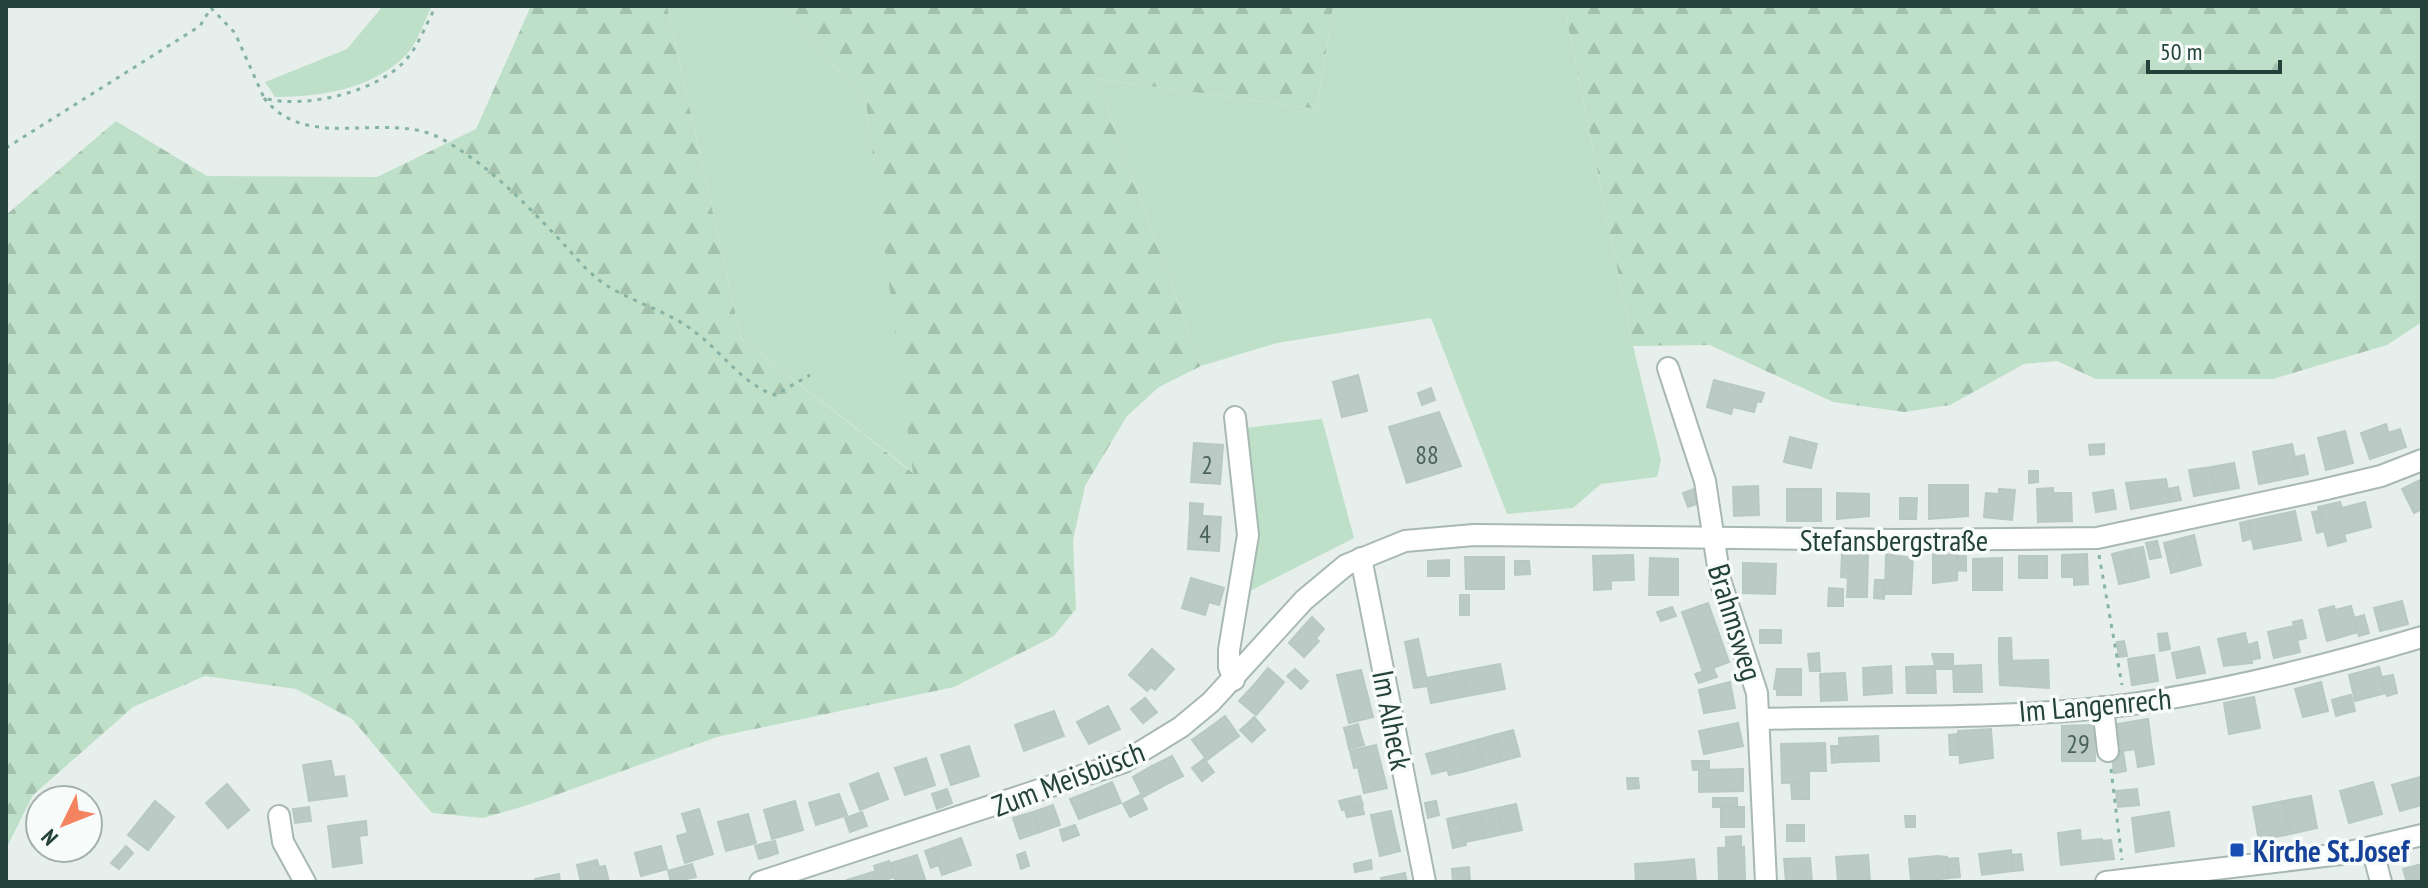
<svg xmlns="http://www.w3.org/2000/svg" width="2428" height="888" font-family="'PT Sans Narrow',sans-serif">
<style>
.green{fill:#bfe0c8}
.forest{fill:url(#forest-firs)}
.building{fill:#bbcac4;stroke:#b8c9c2;stroke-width:2}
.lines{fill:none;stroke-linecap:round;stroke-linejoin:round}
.minor-casing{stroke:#a8b8b2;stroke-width:24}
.path{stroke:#86b3a5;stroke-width:3;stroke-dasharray:4 6;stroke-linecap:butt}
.minor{stroke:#fff;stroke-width:20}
.transit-dot{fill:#1a4fb4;stroke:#f7fbf9;stroke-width:3}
.labels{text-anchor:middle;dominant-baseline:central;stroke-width:7;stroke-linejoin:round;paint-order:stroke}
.number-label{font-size:26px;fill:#4a645c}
.street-label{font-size:30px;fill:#24423a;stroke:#f7fbf9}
.transit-label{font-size:30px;font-weight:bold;fill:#164399;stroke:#f7fbf9;text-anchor:start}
</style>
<defs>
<pattern id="forest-firs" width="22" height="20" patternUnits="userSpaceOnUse" patternTransform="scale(2)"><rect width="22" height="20" fill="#bfe0c8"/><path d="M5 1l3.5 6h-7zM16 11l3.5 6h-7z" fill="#a4c1ad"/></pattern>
</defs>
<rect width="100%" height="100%" fill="#e6efeb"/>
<g class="green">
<path d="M383,6H432C424,21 417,45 405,56C372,89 320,97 275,97L265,82L347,49Z"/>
<path d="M667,6H782L866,102L914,473L741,339Z"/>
<path d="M1333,6H1564L1633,346L1661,460L1657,477L1601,484L1573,508L1507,514L1431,318L1277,343L1201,366L1097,79L1317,109Z"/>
<path d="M1322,419L1354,538L1250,591L1254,531L1245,428Z"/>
</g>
<g class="forest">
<path d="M531,6H667L741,339L913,473L866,102L782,6H1333L1317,109L1097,79L1201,366L1159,387L1127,416L1085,486L1073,540L1076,609L1054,636L954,687L717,737L528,805L483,818L432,813L352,719L296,689L205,676L133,707L33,795L6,849V215L116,121L207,176L377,177L476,129Z"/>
<path d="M1564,6H2422V322L2387,345L2273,379H2096L2057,361L2024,364L1950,405L1904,412L1833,402L1710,345L1633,346Z"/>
</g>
<g class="building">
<path d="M1358,375L1367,411L1342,417L1333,382Z"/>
<path d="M1714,380L1764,393L1761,402L1757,401L1754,412L1733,407L1731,414L1707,407Z"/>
<path d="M1431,388L1435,400L1422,405L1418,393Z"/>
<path d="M1439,412L1461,466L1407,483L1389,427Z"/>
<path d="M2386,424L2394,451L2370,459L2361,433Z"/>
<path d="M2400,429L2406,447L2394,451L2388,433Z"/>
<path d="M2345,431L2353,463L2326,470L2318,438Z"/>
<path d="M1790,437L1817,444L1811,468L1784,462Z"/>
<path d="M1194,443L1223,445L1220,484L1191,482Z"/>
<path d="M2104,444V454L2090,455L2089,445Z"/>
<path d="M2292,444L2299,476L2259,484L2253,452Z"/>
<path d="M2304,455L2308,474L2299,476L2295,457Z"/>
<path d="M2234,463L2239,488L2216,492L2211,467Z"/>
<path d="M2211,467L2216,492L2194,496L2189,470Z"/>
<path d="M2029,471H2038V482L2029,483Z"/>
<path d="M2166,479L2170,502L2131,509L2126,483Z"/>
<path d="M2422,479V509L2414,513L2402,489Z"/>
<path d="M1929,485H1968V516L1929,519Z"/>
<path d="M1758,486L1759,515L1734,516L1733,487Z"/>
<path d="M2178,487L2181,500L2170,502L2168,489Z"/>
<path d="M1697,488L1702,502L1688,507L1683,493Z"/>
<path d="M2053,488V493H2071L2072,521L2038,522L2037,489Z"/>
<rect x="1787" y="489" width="34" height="32"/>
<path d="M1999,489L2015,490L2012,520L1984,517L1986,493L1999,494Z"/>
<path d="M2113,490L2116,509L2096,512L2093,493Z"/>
<path d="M1837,493L1869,494V516L1837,519Z"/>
<path d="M1900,498H1917L1916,519H1900Z"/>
<path d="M2340,502L2342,508L2365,502L2371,527L2344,534L2346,541L2328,546L2318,507Z"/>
<path d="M1190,503L1203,504L1202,516L1190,515Z"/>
<path d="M2295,511L2301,540L2254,549L2248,521Z"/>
<path d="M2319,511L2324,531L2317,533L2312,512Z"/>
<path d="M1190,515L1221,517L1219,551L1188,549Z"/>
<path d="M2248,521L2251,539L2243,541L2240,523Z"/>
<path d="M2194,535L2201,565L2186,569L2179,539Z"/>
<path d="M2179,539L2186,569L2171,573L2164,543Z"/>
<path d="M2157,541L2161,557L2150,559L2146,543Z"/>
<path d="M2143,547L2149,577L2134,581L2128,550Z"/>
<path d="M2128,550L2134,581L2119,584L2112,554Z"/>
<path d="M1933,552H1958L1957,580L1933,583Z"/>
<path d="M1842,553L1868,554L1867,597H1847L1848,578L1841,577Z"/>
<path d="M1886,554L1913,558L1911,594H1885Z"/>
<path d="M2087,554L2088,584L2074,585V577H2062V555Z"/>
<path d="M1633,555L1634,580L1594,581L1593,556Z"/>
<path d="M1958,556H1966V571L1957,570Z"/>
<rect x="2019" y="556" width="28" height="22"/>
<path d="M1465,557H1504V589H1466Z"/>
<path d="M1650,558L1678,559V595H1649Z"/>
<path d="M2002,558V590H1973V559Z"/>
<path d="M1449,560V576H1428V561Z"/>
<path d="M1515,561H1529L1530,574L1515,575Z"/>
<path d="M1743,563L1776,564L1775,594L1743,593Z"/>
<path d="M1191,578L1214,585L1205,615L1182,608Z"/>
<path d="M1875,580H1885L1884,599L1874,598Z"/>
<path d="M1594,581H1611V589L1594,590Z"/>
<path d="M1214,585L1224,588L1219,605L1209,602Z"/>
<path d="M1829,588L1843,589V606H1828Z"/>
<rect x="1460" y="595" width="9" height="20"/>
<path d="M2402,601L2408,624L2380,631L2374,608Z"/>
<path d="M1708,603L1719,634L1693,643L1682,612Z"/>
<path d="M2334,606L2335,610L2351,606L2358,632L2327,641L2319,610Z"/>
<path d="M1672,607L1676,616L1661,621L1657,612Z"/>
<path d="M2364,615L2369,633L2359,636L2354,618Z"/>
<path d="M1312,617L1324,629L1316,638L1303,627Z"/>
<path d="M2302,620L2306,638L2297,640L2293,622Z"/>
<path d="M2294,626L2300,652L2274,658L2268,632Z"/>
<path d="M1303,627L1319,641L1304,657L1289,643Z"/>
<rect x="1760" y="630" width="21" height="13"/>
<path d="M2167,633L2170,649L2160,651L2158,634Z"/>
<path d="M2245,633L2252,663L2224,666L2218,639Z"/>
<path d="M1719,634L1729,662L1703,672L1693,643Z"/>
<path d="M1999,638H2011L2012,661H1999Z"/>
<path d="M1418,639L1428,686L1414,688L1405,642Z"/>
<path d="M2124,641L2127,656L2119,657L2117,642Z"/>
<path d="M2257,642L2260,658L2251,660L2248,645Z"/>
<path d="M2199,647L2205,673L2177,678L2172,653Z"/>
<path d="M1152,649L1174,669L1155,690L1151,687L1147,691L1129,675Z"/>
<path d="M1819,653L1820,671H1810L1808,654Z"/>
<path d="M1932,654H1953V669H1936Z"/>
<path d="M2154,655L2158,681L2132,685L2128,659Z"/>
<path d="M2048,660L2049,688L2000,685L1999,661Z"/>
<path d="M1500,664L1505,689L1467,696L1462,671Z"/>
<path d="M1981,665L1982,692H1954L1953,666Z"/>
<path d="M1891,666L1892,693L1864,695L1863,668Z"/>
<path d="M1935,666L1936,693H1907L1906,667Z"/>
<path d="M2379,667L2386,693L2355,701L2349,675Z"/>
<path d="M1268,668L1284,682L1270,699L1254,685Z"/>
<path d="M1713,668L1717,677L1699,683L1695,674Z"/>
<path d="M1295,669L1308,681L1301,689L1287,676Z"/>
<path d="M1777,669H1801V695H1777V689H1774Z"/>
<path d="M1361,670L1367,693L1343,699L1337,675Z"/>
<path d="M1462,671L1467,696L1431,703L1426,678Z"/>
<path d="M1845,673L1847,700L1821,701L1820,674Z"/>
<path d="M2393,675L2397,693L2387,696L2382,677Z"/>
<path d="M1730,682L1735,708L1704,713L1699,690Z"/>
<path d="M2321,682L2328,711L2303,717L2295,689Z"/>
<path d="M1254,685L1270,699L1256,715L1239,701Z"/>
<path d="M1367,693L1373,717L1349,723L1343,699Z"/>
<path d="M2351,695L2355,711L2346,713L2342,697Z"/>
<path d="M2254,697L2260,728L2229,734L2224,703Z"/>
<path d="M2342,697L2346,713L2336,716L2332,700Z"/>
<path d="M1145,698L1157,712L1143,723L1131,709Z"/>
<path d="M1108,706L1120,729L1089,744L1077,722Z"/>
<path d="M1054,711L1064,736L1024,751L1015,725Z"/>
<path d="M1225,716L1239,736L1223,748L1209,728Z"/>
<path d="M1254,717L1265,730L1258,736L1247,724Z"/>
<path d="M2148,719L2154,764L2138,767L2135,749L2121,751L2117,724Z"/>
<path d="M1738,723L1743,746L1704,754L1699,731Z"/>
<path d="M1247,724L1258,736L1252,742L1240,730Z"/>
<path d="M1358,724L1361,735L1347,739L1344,728Z"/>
<path d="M2094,725L2095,761H2062V726Z"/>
<path d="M1209,728L1223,748L1207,760L1192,740Z"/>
<path d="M1991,729L1993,758L1960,763L1958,731Z"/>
<path d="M1513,730L1520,756L1502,761L1495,735Z"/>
<path d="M1958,734L1959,755H1950L1949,735Z"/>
<path d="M1361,735L1364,745L1349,749L1347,739Z"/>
<path d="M1495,735L1502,761L1484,766L1477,740Z"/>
<path d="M1878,736L1879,761L1840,762L1839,738Z"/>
<path d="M1477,740L1484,766L1466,771L1459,745Z"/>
<path d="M1825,743L1826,771H1809V782L1782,783L1781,744Z"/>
<path d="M1376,745L1380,761L1354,768L1350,751Z"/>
<path d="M1459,745L1466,771L1449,775L1441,750Z"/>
<path d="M969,746L979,776L951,785L941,755Z"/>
<path d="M1831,746H1840V762L1832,763Z"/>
<path d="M1441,750L1447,770L1432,774L1426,754Z"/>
<path d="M2123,752L2126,771L2114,773L2112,754Z"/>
<path d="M1172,756L1183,776L1163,786L1152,766Z"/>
<path d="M926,758L935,785L905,795L895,768Z"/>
<path d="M1204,759L1214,772L1202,781L1192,768Z"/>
<path d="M331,761L334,777L344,776L347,796L309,801L303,765Z"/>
<path d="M1380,761L1387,788L1364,793L1358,767Z"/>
<path d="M1692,761H1709V769L1693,770Z"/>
<path d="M1152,766L1163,786L1143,797L1133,777Z"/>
<path d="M1743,769V791L1699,792V770Z"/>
<path d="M878,773L888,799L860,810L850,784Z"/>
<path d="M2420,777L2422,805L2400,811L2392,785Z"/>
<path d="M1627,778H1638L1639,788L1628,789Z"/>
<path d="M1112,782L1121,803L1100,811L1091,791Z"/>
<path d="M1809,782V799H1792L1791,783Z"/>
<path d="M2373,782L2382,814L2349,823L2340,791Z"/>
<path d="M227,784L249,810L228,828L206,803Z"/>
<path d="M947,789L952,803L937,809L932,794Z"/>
<path d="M2137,789L2139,805L2118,807L2116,791Z"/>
<path d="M1091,791L1100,811L1079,819L1070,799Z"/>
<path d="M839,794L847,815L816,825L809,803Z"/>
<path d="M1140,795L1147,809L1130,817L1123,804Z"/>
<path d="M1360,796L1363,805L1342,810L1339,801Z"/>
<path d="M2311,796L2317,828L2290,834L2284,801Z"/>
<rect x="1713" y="798" width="24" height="9"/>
<path d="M155,801L174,817L148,850L128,835Z"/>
<path d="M795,801L803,830L772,839L764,810Z"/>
<path d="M1436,801L1439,815L1428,818L1425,803Z"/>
<path d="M2284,801L2290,834L2259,840L2253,807Z"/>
<path d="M1516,804L1522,830L1503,834L1498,808Z"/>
<path d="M1053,805L1060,825L1040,832L1033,812Z"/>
<path d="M1362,806L1364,814L1347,817L1345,810Z"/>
<path d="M309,807L311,821L295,823L293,809Z"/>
<rect x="1721" y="807" width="23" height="20"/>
<path d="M1498,808L1503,834L1485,838L1479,812Z"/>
<path d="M699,809L713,854L685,863L677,836L688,833L682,814Z"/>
<path d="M1391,811L1395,830L1375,834L1371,815Z"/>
<path d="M862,812L867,826L850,832L845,818Z"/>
<path d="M1033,812L1040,832L1020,839L1013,818Z"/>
<path d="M1479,812L1485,838L1465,842L1460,816Z"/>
<path d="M2169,812L2174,846L2136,852L2132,818Z"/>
<path d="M748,814L756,843L726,851L718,822Z"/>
<path d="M1460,816L1466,845L1453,848L1447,819Z"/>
<path d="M1905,816H1915V827H1906Z"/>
<path d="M366,821L367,835L359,836L362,863L333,867L328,826Z"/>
<path d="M1075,825L1079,835L1063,841L1060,830Z"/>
<rect x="1787" y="825" width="17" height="16"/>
<path d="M1395,830L1400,851L1380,856L1375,834Z"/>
<path d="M2080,830L2081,841L2102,839L2104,860L2061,865L2058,833Z"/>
<path d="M1741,836V847L1726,848V837Z"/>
<path d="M961,838L971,865L942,875L933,848Z"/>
<path d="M2111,840L2114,859L2104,860L2103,841Z"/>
<path d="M775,841L778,853L769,856L765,843Z"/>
<path d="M765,843L769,856L759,859L755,846Z"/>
<path d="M126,846L133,853L119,869L111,863Z"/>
<path d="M661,846L667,869L641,876L635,853Z"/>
<path d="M1744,847L1745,879L1719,880L1718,848Z"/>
<path d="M933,848L939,865L931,868L925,851Z"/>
<path d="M2011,850L2013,871L1982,875L1979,854Z"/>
<path d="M1025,852L1029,866L1021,869L1017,855Z"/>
<path d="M2021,854L2023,870L2013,871L2011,855Z"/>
<path d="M917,855L926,882H896L889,864Z"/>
<path d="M1868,855L1870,882H1838L1836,857Z"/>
<path d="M1937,856L1947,857L1949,878L1911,882L1909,859Z"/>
<path d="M1810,858L1812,882H1786L1784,859Z"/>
<path d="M1958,858L1960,877L1949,878L1947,859Z"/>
<path d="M1694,859L1696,882H1667L1666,862Z"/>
<path d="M597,860L599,867L605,866L609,882H581L577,865Z"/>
<path d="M1371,860L1372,869L1355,872L1354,864Z"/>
<path d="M889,861L894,877L879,882L874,866Z"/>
<path d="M1666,862L1667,882H1636L1635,864Z"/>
<path d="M692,864L696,877L671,882L668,871Z"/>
<path d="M2422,864V882H2407L2403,869Z"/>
<path d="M1469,867L1470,882H1453L1452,869Z"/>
<path d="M876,871L879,882H847V880Z"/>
<path d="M1405,873L1407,882H1382L1381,878Z"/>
<path d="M559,874L560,882H535V879Z"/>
</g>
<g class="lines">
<defs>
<g id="minor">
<path d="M1668,368L1705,481L1720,580L1757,693L1766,882"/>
<path d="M1361,558L1425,882"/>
<path d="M1234,680L1229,667V650L1248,535L1235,417"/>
<path d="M2103,707L2108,751"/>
<path d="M1761,719C1882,716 2006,720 2126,705C2226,691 2325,666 2422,637"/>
<path d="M279,816L283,842L305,882"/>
<path d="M2372,848L2381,882"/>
<path d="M760,882L1124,762L1181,727L1211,702L1304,600L1346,565L1405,541L1474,535L1897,540L2097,538L2322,490L2381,476L2422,460"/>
<path d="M2106,882L2341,854L2422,835"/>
</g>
</defs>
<use href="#minor" class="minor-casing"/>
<g class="path">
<path d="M264,98C308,154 387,109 442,139C487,164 522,200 557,237C571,251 583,268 599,280C628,302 666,309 695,332C723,353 742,384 775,395L810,375"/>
<path d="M6,148L200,26L211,8L235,33L264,98C305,110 383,91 409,56C420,42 427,22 436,6"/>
<path d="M2099,555L2122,685"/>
<path d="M2111,769L2122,860"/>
</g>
<use href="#minor" class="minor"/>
</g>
<rect class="transit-dot" x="2229" y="842" width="16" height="16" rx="4"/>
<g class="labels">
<g class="number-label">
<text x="1427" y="454">88</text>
<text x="1207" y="464">2</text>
<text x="1205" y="533">4</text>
<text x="2078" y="743">29</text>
</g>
<g class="street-label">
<text x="1894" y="539">Stefansbergstraße</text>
<text transform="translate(1736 622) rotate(73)">Brahmsweg</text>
<text transform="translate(2095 704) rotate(-5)">Im Langenrech</text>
<text transform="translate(1393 720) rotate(79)">Im Alheck</text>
<text transform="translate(1068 778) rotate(-21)">Zum Meisbüsch</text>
</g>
<g class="transit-label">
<text x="2253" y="850">Kirche St.Josef</text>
</g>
</g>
<rect width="2428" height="888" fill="none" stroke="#24423a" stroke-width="16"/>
<g transform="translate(64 824) rotate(227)"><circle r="38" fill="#f7fbf9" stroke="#a3b1ad" stroke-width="2"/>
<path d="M0-6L14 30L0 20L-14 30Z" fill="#f4845f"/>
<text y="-12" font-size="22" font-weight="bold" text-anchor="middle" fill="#24423a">N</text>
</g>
<path d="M2148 60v12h132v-12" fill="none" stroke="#24423a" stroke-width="4"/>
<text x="2160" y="60" font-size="24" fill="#24423a" stroke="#f7fbf9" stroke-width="6" paint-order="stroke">50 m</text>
</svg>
